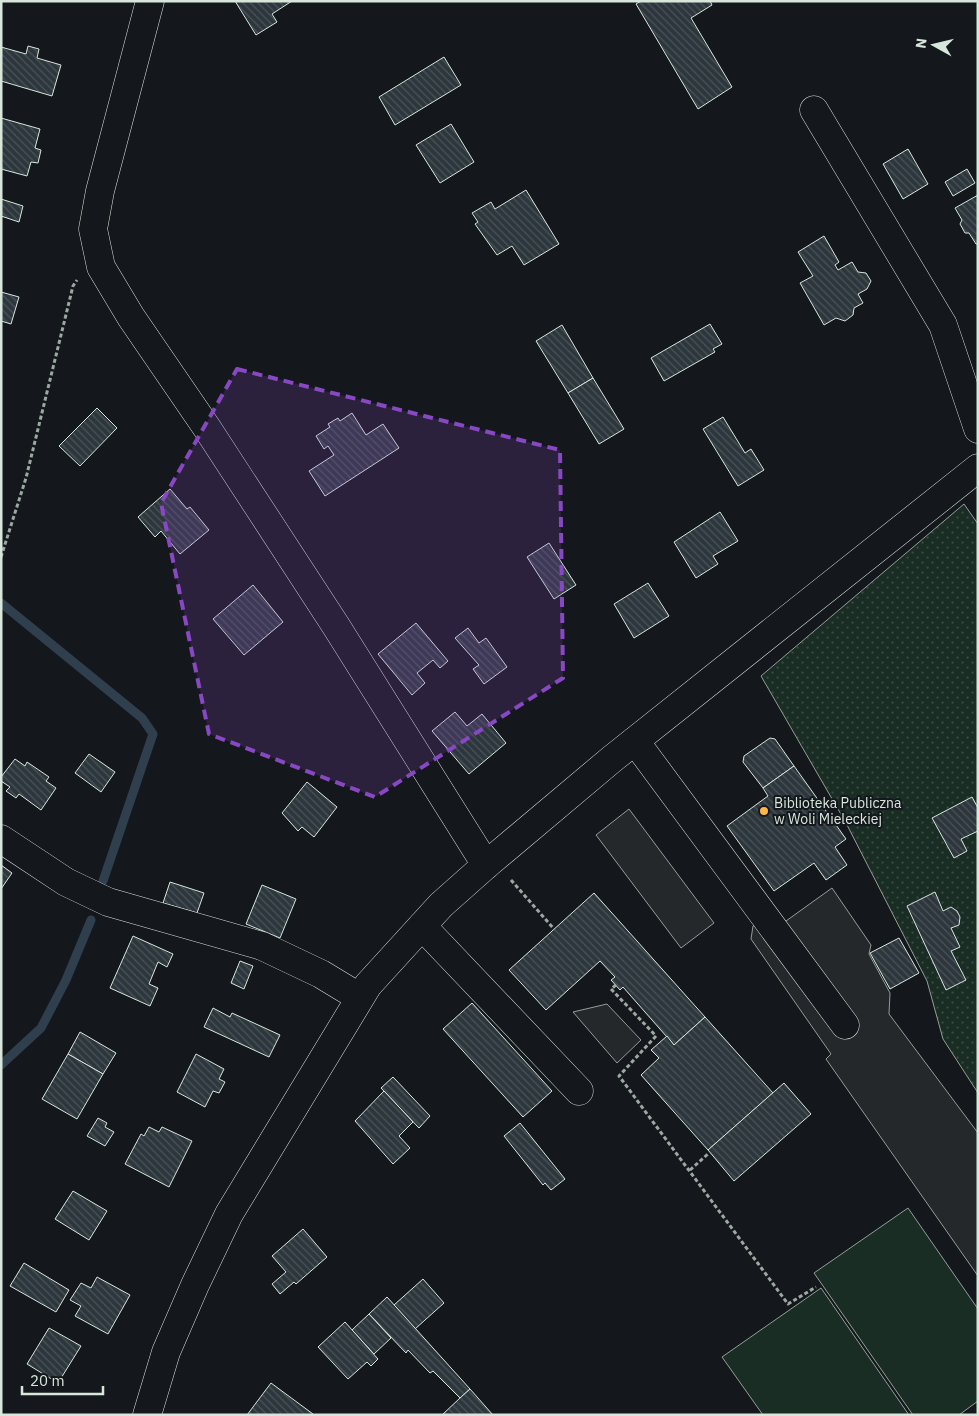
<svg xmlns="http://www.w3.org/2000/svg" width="979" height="1416" font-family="'IBM Plex Sans',sans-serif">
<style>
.green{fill:url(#green-dots);stroke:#939e99}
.pitch{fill:#1a2d24;stroke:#939e99}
.parking{fill:#24282b;stroke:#939e99}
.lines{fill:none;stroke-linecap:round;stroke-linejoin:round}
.stream{stroke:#2f3f4d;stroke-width:9}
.building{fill:url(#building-back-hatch);stroke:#d8e6dc}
.minor-casing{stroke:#d8e6dc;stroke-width:29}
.path{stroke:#9da8a2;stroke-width:3;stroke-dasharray:4 2.5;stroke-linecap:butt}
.minor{stroke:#14181c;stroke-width:28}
.marked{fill:#8948c3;fill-opacity:0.2;stroke:#8948c3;stroke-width:4;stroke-dasharray:10 6;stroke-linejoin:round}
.poi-dot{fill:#ffb74d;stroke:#14181c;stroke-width:2}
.labels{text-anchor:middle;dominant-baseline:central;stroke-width:4;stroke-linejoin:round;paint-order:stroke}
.poi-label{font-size:14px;fill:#d8e6dc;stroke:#14181c;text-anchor:start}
</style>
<defs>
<pattern id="green-dots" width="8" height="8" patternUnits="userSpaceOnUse" patternTransform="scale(1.25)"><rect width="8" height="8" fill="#1a2d24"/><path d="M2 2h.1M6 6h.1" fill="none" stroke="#3b4b43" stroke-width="1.8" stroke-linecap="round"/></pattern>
<pattern id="building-back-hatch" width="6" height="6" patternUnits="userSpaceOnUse" patternTransform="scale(1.25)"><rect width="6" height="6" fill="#2c363c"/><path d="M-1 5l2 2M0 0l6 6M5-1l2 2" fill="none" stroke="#4a5358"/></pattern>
</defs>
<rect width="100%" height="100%" fill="#14181c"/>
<path class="green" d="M964,504L978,524V1093L943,1039L927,981L846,823L761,676Z"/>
<g class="pitch">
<path d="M908,1208L978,1309V1401L959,1415H913L814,1273Z"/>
<path d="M821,1288L909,1415H763L722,1357Z"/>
</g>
<g class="parking">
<path d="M629,809L714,923L681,948L596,835Z"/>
<path d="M832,888L871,945L869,954L890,993L889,1014L978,1133V1276L826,1059L831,1054L751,939L753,926L770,914L786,921Z"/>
<path d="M607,1004L641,1040L617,1063L573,1012Z"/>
</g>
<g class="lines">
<g class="stream">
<path d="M1,603L142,718L153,734L103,881"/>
<path d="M1,1065L41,1028L66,980L91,920"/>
</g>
</g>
<g class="building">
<path d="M235,1H292L272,14L277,22L256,35Z"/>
<path d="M641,1H710L712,5L691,18L732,87L698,109L636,4Z"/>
<path d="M28,46L39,49L37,58L61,65L52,96L1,81V47L26,54Z"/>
<path d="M444,57L461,85L395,125L379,97Z"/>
<path d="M1,118L40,129L35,148L41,150L38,163L31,162L27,176L1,169Z"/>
<path d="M451,124L474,162L440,183L416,145Z"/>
<path d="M908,149L928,184L903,199L883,164Z"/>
<path d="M967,169L975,183L953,196L945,182Z"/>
<path d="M526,190L559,244L524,265L512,246L497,255L475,224L478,222L472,213L491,202L495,209Z"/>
<path d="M978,195V244H976L969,233H965L960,224L962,220L955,208Z"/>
<path d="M1,199L23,206L19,222L1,216Z"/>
<path d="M824,236L839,262L835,265L838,270L852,262L858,272L866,273L871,281L867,289L858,294L863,303L854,308L853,315L845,321L836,318L824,325L800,283L813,276L798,252Z"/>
<path d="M1,292L19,297L11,324L1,321Z"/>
<path d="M710,324L722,344L713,349L715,352L664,381L651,358Z"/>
<path d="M562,325L593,378L568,393L536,341Z"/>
<path d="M593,378L624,429L599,444L568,393Z"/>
<path d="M97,408L117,428L80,466L59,446Z"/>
<path d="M352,413L366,435L383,424L399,448L325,496L309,471L334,455L328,446L324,449L316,436L330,427L328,424L338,418L340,421Z"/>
<path d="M723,417L745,453L751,449L764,470L738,486L703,429Z"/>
<path d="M170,489L187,509L190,507L209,530L180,554L161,531L155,537L138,517Z"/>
<path d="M720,512L738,541L713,556L718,564L696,578L674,542Z"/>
<path d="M549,543L576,585L554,599L527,557Z"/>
<path d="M648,583L669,616L634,638L614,604Z"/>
<path d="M253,585L283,622L244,655L213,619Z"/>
<path d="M416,623L448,661L440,668L433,660L417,673L425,683L412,695L378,654Z"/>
<path d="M468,628L479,643L486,638L507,667L484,684L473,669L479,665L455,638Z"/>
<path d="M455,712L467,726L482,714L506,743L469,774L432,731Z"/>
<path d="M770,738L775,739L794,766L763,788L743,762L744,756Z"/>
<path d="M89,754L115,772L101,792L75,773Z"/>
<path d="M15,759L25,766L27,762L49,777L46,781L56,788L41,810L19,794L16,798L6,791L10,787L1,781V777Z"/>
<path d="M794,766L846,839L835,847L847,865L826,880L814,863L774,891L727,826L768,796L763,788Z"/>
<path d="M307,782L337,807L314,837L302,827L298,831L282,813Z"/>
<path d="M972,797L978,808V831L961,839L967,851L954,858L932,818Z"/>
<path d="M1,865L12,873L1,889Z"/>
<path d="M170,882L204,893L197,913L163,903Z"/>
<path d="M262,885L296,899L280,938L246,924Z"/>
<path d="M935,892L943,911L951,907L957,911L960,917L959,925L951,928L960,947L951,951L966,980L946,990L907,906Z"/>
<path d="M594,893L705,1017L674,1045L623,987L620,990L611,980L615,977L600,961L546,1010L509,970Z"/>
<path d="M133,936L173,954L167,967L158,962L149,984L158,988L150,1006L110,988Z"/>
<path d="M899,938L919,973L890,989L870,953Z"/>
<path d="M240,961L253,966L244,989L231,983Z"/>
<path d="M472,1003L552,1091L523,1117L443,1029Z"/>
<path d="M213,1008L230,1017L232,1013L280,1035L269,1057L204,1027Z"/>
<path d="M705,1017L773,1093L708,1150L641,1075L659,1058L651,1050L667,1036L674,1045Z"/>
<path d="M80,1032L116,1053L103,1074L68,1054Z"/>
<path d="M68,1054L103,1074L77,1119L42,1099Z"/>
<path d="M196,1054L224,1069L219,1079L225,1082L219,1093L213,1091L205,1107L177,1092Z"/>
<path d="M393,1077L430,1116L419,1128L381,1088Z"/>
<path d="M784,1083L811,1114L734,1181L708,1150Z"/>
<path d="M384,1091L413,1122L399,1136L410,1148L393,1164L355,1121Z"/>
<path d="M98,1118L107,1123L105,1127L114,1132L105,1146L87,1136Z"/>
<path d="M520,1123L565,1179L551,1190L545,1183L543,1185L504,1136Z"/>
<path d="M149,1127L159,1132L162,1127L192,1141L169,1187L125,1164L141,1134L144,1136Z"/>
<path d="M73,1191L107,1211L89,1240L55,1219Z"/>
<path d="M303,1229L327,1257L296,1284L294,1282L280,1294L272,1284L286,1272L272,1256Z"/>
<path d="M24,1263L69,1290L56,1312L10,1286Z"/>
<path d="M97,1277L130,1295L108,1334L75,1316L81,1306L70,1300L81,1283L91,1288Z"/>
<path d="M423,1279L444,1303L415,1329L394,1305Z"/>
<path d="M387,1297L470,1389L460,1398L433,1371L430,1373L408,1350L406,1353L369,1314Z"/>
<path d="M369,1314L391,1338L374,1354L352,1330Z"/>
<path d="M345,1322L378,1359L371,1366L367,1362L348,1379L318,1347Z"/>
<path d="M49,1328L81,1346L58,1383L27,1364Z"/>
<path d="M271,1383L313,1414L312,1415H247Z"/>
<path d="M470,1389L493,1415H442L460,1398Z"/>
</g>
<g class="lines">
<defs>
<g id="minor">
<path d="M150,1L100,191L93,229L101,267L131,317L207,428L336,626L486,865"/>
<path d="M814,110L943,325L978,429"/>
<path d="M635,741L845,1025"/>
<path d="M1,839L66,882L108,902L262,946L321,974L359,997"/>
<path d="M422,926L579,1091"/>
<path d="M147,1415L166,1352L195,1285L229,1214L368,985L441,905L486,865L612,759L978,468"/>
</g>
</defs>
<use href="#minor" class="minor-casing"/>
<g class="path">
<path d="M1,557L26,478L73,286L77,280"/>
<path d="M511,880L554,929"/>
<path d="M616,985L611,989L656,1036L619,1076L788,1304L816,1287"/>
<path d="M690,1170L709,1153"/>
</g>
<use href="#minor" class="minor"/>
</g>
<path class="marked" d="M237,369L560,450L563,678L375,797L209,734L161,503Z"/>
<circle class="poi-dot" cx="764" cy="811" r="5"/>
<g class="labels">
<g class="poi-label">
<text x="774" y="803">Biblioteka Publiczna<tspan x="774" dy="16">w Woli Mieleckiej</tspan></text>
</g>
</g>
<rect width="979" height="1416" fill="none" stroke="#d8e6dc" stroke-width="5"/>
<g transform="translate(934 45) rotate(278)" stroke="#14181c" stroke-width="4" paint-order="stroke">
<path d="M0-4L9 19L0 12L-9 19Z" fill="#d8e6dc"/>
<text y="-8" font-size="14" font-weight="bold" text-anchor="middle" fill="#d8e6dc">N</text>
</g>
<path d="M22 1386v8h81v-8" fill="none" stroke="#d8e6dc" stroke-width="2.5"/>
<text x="30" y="1386" font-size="15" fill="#d8e6dc" stroke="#14181c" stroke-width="4" paint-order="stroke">20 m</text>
</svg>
